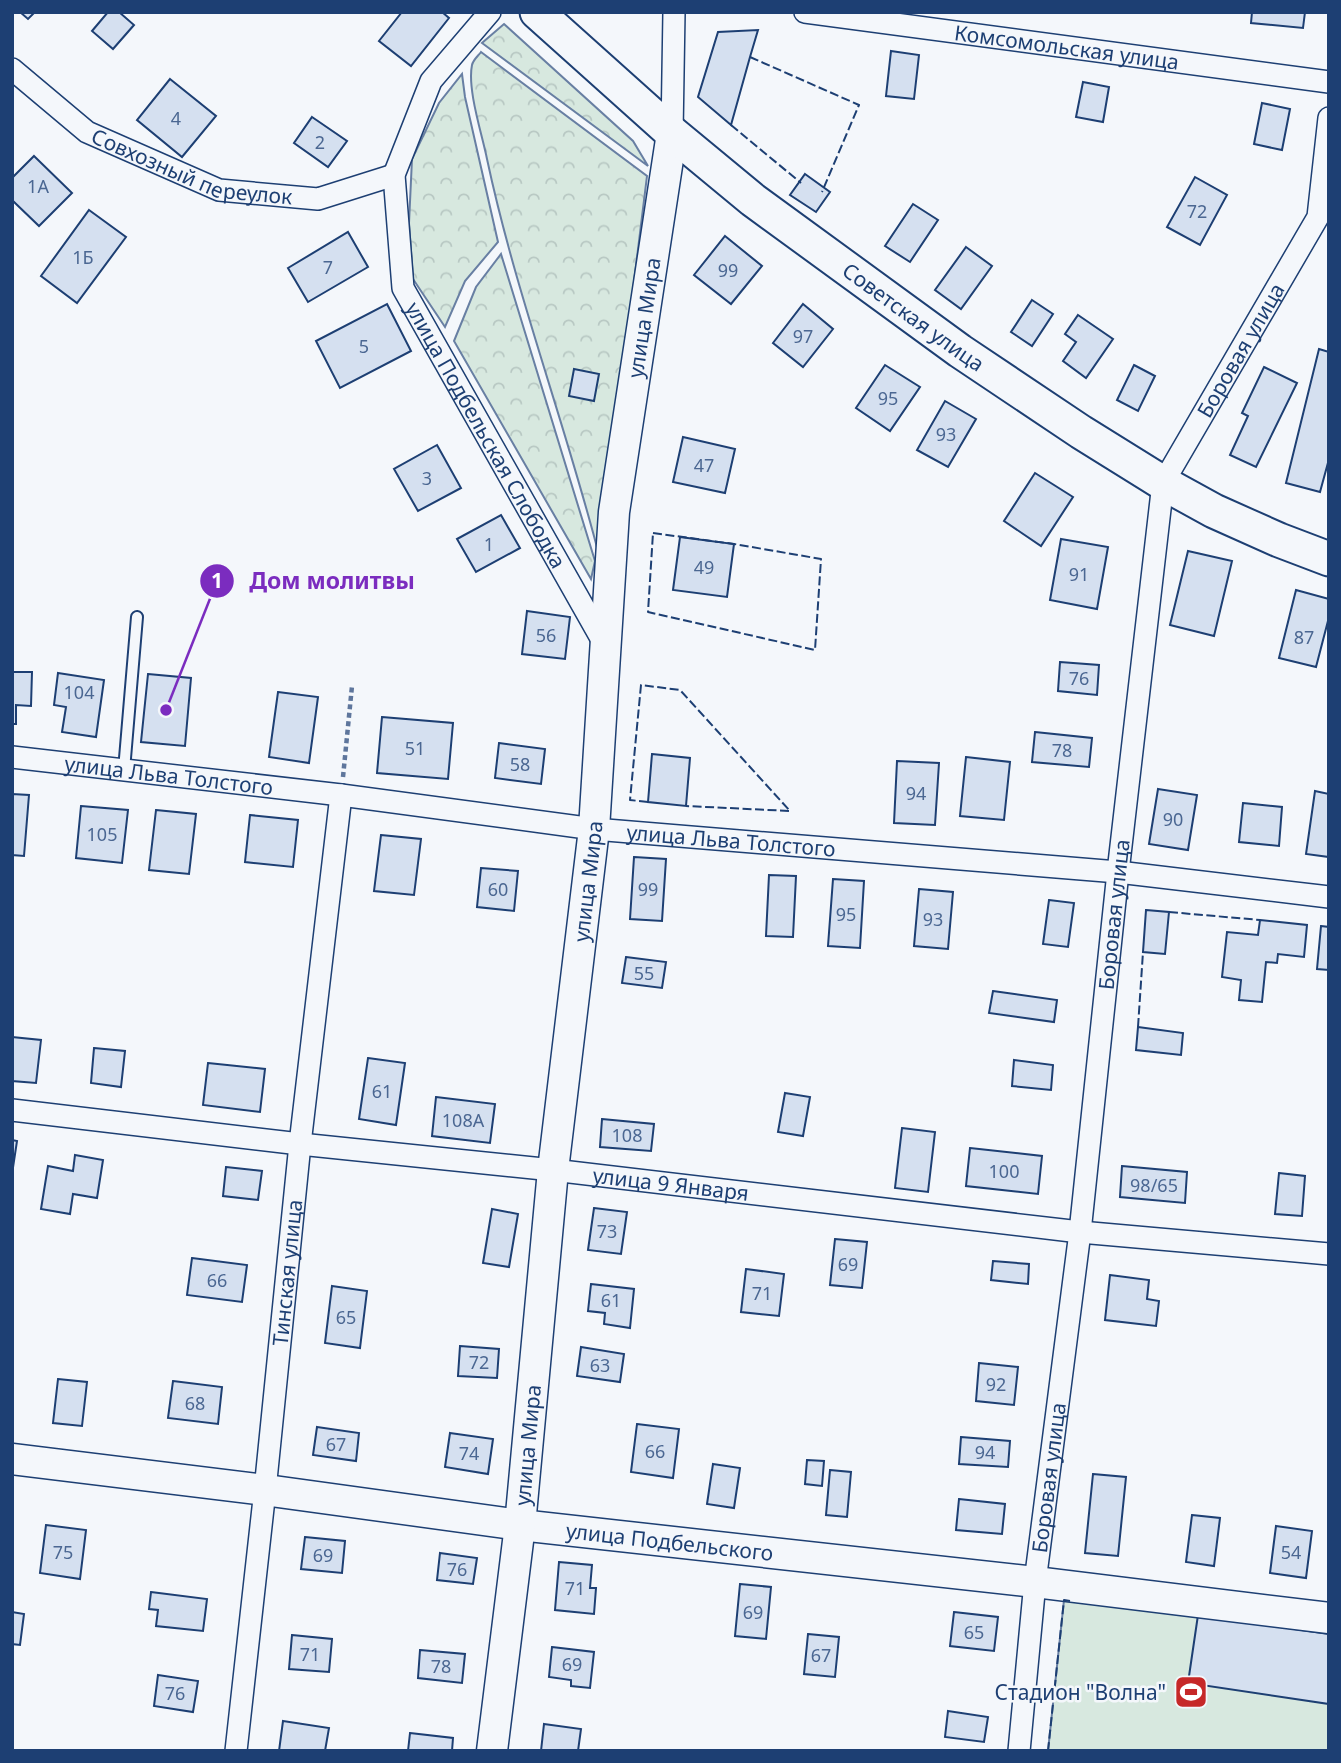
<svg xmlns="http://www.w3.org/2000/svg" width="1341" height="1763" font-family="'Noto Sans',sans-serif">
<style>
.green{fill:#d7e8df;stroke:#687fa3;stroke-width:2}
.park{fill:url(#park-crowns);stroke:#687fa3;stroke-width:2}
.building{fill:#d5e0f0;stroke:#1d3f73;stroke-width:2}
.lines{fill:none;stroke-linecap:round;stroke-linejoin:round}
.lane-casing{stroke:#1d3f73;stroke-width:14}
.street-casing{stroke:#1d3f73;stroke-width:24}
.secondary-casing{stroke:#1d3f73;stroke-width:33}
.primary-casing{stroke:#1d3f73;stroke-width:37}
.path{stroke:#5e769c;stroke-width:4.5;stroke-dasharray:5 3.5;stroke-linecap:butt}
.lane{stroke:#f4f7fb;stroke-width:10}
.street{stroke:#f4f7fb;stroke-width:21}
.secondary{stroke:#f4f7fb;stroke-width:30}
.primary{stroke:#f4f7fb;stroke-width:33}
.fence{stroke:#1d3f73;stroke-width:2;stroke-dasharray:9 3.5;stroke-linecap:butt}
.labels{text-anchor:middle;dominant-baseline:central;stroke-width:5;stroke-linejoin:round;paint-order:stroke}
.number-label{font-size:18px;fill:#4b6792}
.street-label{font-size:21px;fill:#1d3f73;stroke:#f4f7fb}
.poi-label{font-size:21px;fill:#1d3f73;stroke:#f4f7fb;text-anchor:end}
.leader{fill:none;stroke:#7b2cbf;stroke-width:2.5}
.callout-dot{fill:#7b2cbf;stroke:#f4f7fb;stroke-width:2.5}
.mark-label{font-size:21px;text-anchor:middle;font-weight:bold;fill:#fff}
.callout-label{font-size:23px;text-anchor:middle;font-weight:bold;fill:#7b2cbf;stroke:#f4f7fb;stroke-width:5;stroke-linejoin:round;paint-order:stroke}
</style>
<defs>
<pattern id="park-crowns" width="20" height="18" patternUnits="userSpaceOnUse" patternTransform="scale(1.75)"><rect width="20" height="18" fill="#d7e8df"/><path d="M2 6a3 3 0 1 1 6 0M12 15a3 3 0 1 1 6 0" fill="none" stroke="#b8c8c3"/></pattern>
</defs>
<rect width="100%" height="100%" fill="#f4f7fb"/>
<path class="green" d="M1064,1600L1198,1615L1329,1634V1751H1048Z"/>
<g class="park">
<path d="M504,24L633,141L648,166L482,43Z"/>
<path d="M481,52L647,176L600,559C566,425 516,295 487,159C482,134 467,89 472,65C473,60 478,56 481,52Z"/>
<path d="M462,74L465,97L498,242L465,281L445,327L413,279L409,223L412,159L439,103Z"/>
<path d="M501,254L595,561L591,579L454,341L476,287Z"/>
</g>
<g class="building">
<path d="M20,12H35L28,19Z"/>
<path d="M108,12H119L134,25L113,49L92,31Z"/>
<path d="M402,12H442L449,18L411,66L379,41Z"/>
<path d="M1252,12H1305L1303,28L1251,23Z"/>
<path d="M758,30L750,57L731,125L698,97L718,32Z"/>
<path d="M891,51L919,55L914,99L886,96Z"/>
<path d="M170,79L216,116L182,157L137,120Z"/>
<path d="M1083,82L1109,87L1103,122L1076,117Z"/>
<path d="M1262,103L1290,109L1282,150L1254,144Z"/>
<path d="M312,117L347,141L328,167L294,143Z"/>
<path d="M34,156L72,193L39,226L12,200V178Z"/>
<path d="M805,174L830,192L816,212L790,195Z"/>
<path d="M1195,177L1227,195L1200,245L1167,227Z"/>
<path d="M913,204L938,220L910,262L885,246Z"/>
<path d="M89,210L126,237L77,303L41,276Z"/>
<path d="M348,232L368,267L308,302L288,268Z"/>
<path d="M725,236L762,266L731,304L694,275Z"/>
<path d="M966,247L992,266L961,309L935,290Z"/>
<path d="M1032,300L1053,314L1032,346L1011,332Z"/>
<path d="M387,304L411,351L340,388L316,341Z"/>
<path d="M803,304L833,329L803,367L773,343Z"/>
<path d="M1078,315L1113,339L1086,378L1063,361L1076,342L1065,334Z"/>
<path d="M1319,349L1329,352V459L1320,492L1286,483Z"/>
<path d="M885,365L920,387L890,431L856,408Z"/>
<path d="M1134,365L1155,376L1138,411L1117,400Z"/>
<path d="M1264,367L1297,383L1256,467L1230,455L1248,416L1242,413Z"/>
<path d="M574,369L599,374L594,401L569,396Z"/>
<path d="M945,401L976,419L948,467L917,450Z"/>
<path d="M683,437L735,449L725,493L673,482Z"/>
<path d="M437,445L461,488L418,511L394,469Z"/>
<path d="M1035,473L1073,497L1041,546L1004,521Z"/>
<path d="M501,515L520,548L476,572L457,539Z"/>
<path d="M680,537L734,544L727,597L673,590Z"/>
<path d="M1061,539L1108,547L1097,609L1050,600Z"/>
<path d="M1188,551L1232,561L1214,636L1170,625Z"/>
<path d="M1296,590L1329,599V617L1316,667L1279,658Z"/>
<path d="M527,611L570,617L565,659L522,654Z"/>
<path d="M1060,662L1099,665L1097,695L1058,691Z"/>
<path d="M12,672H32L31,706L16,705V724H12Z"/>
<path d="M58,673L104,680L96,737L62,732L66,707L54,705Z"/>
<path d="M148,674L191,678L185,746L141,742Z"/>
<path d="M278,692L318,697L309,763L269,757Z"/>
<path d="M382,717L453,723L448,779L377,773Z"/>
<path d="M1035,732L1092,738L1089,767L1032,762Z"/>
<path d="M499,743L545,749L541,784L495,778Z"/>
<path d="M652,754L690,758L686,806L648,802Z"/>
<path d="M966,757L1010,762L1004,820L960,816Z"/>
<path d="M897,761L939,763L935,825L894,823Z"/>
<path d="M1158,789L1197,795L1188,850L1149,844Z"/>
<path d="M1315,791L1329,794V857L1306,854Z"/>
<path d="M12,794L29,795L24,856L12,855Z"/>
<path d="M1243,803L1282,807L1279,846L1239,842Z"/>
<path d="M81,806L128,810L122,863L76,858Z"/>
<path d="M156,810L196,814L189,874L149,870Z"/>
<path d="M250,815L298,820L293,867L245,862Z"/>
<path d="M381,835L421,839L414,895L374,891Z"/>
<path d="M634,857L666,859L662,921L630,919Z"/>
<path d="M481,868L518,871L514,911L477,907Z"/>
<path d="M769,875L796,876L793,937L766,936Z"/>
<path d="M833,879L864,881L860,948L828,946Z"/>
<path d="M919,889L953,892L948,949L914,946Z"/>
<path d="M1049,900L1074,903L1068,947L1043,944Z"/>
<path d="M1146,910L1169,912L1165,954L1143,952Z"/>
<path d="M1260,920L1307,925L1304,957L1278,954L1277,963L1266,962L1262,1002L1239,1000L1241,980L1222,977L1227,932L1258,935Z"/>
<path d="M1321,926L1329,927V970L1317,969Z"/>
<path d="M626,957L666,962L662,988L622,983Z"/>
<path d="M993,991L1057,1000L1054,1022L989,1013Z"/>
<path d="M1138,1027L1183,1033L1181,1055L1136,1050Z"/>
<path d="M12,1037L41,1040L36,1083L12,1081Z"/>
<path d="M94,1048L125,1051L121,1087L91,1083Z"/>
<path d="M368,1058L405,1063L396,1125L359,1119Z"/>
<path d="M1014,1060L1053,1065L1051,1090L1012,1086Z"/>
<path d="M208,1063L265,1069L260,1112L203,1105Z"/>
<path d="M785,1093L810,1097L803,1136L778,1132Z"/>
<path d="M436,1097L495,1104L490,1143L432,1136Z"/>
<path d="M602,1119L654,1124L651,1151L600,1147Z"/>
<path d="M902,1128L935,1132L928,1192L895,1188Z"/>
<path d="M12,1140L17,1141L12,1174Z"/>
<path d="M970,1148L1042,1156L1038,1194L966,1186Z"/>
<path d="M75,1155L103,1160L97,1198L73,1194L70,1214L41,1209L48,1166L73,1171Z"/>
<path d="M1122,1166L1187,1172L1185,1203L1120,1197Z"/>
<path d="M226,1167L262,1171L258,1200L223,1196Z"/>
<path d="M1279,1173L1305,1176L1302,1216L1275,1214Z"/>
<path d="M594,1208L627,1212L621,1254L588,1250Z"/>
<path d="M492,1209L518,1214L509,1267L483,1263Z"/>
<path d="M835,1239L867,1242L862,1288L830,1285Z"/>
<path d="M192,1258L247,1265L242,1302L187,1295Z"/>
<path d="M993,1261L1029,1264L1028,1284L991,1280Z"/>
<path d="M746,1269L784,1274L779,1316L741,1312Z"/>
<path d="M1110,1275L1149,1280L1147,1299L1159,1301L1156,1326L1105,1320Z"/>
<path d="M591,1284L634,1289L630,1328L604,1324L605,1313L588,1311Z"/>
<path d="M332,1286L367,1291L360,1348L325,1343Z"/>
<path d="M460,1346L499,1349L497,1378L458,1376Z"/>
<path d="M581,1347L624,1354L620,1382L577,1376Z"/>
<path d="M979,1363L1018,1367L1014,1405L976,1401Z"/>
<path d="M58,1379L87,1382L82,1426L53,1423Z"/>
<path d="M173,1381L222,1387L218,1424L168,1418Z"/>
<path d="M637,1424L679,1429L673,1478L631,1472Z"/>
<path d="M317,1427L359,1433L356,1461L313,1455Z"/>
<path d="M450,1433L493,1439L488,1474L445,1467Z"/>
<path d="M961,1437L1010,1441L1008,1467L959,1464Z"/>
<path d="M807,1460L824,1461L822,1486L805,1484Z"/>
<path d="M713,1464L740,1468L734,1508L707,1504Z"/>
<path d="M830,1470L851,1472L847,1517L826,1515Z"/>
<path d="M1093,1474L1126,1477L1118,1556L1085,1553Z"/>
<path d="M959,1499L1005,1504L1002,1534L956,1530Z"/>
<path d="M1192,1515L1220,1518L1214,1566L1186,1562Z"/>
<path d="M46,1525L86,1530L80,1579L40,1573Z"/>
<path d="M1276,1526L1312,1531L1306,1578L1270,1573Z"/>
<path d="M305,1537L345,1541L342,1573L301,1569Z"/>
<path d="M440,1553L477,1558L473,1584L437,1580Z"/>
<path d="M559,1562L592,1565L590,1588H596L594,1614L555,1610Z"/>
<path d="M740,1584L771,1587L766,1639L735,1636Z"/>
<path d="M151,1592L207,1599L203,1631L156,1626L158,1610L149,1609Z"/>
<path d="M12,1612L24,1614L20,1645L12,1644Z"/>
<path d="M954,1612L998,1617L994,1651L950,1646Z"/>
<path d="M1198,1615L1329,1634V1704L1188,1683Z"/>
<path d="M808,1634L839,1637L835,1677L804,1674Z"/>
<path d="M292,1635L332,1639L329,1672L289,1669Z"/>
<path d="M552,1647L594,1652L590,1688L571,1686V1680L549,1677Z"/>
<path d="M420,1650L465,1654L462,1683L418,1678Z"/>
<path d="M158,1675L198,1681L193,1712L154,1706Z"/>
<path d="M948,1711L988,1717L984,1742L945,1737Z"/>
<path d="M283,1721L329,1728L325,1751H279Z"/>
<path d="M544,1724L581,1729L578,1751H541Z"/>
<path d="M410,1733L453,1738L452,1751H408Z"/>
</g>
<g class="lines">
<defs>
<path id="lane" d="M124,770L137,617"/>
<g id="street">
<path id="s1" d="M490,12L431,81L394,175L403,288L605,645"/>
<path id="s2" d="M805,12L1329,82"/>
<path id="s3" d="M12,69L87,132L219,190L318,199L394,175"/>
<path d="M672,133L674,12"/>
<path id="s4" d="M12,757L341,795L594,829L1118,872L1329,897"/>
<path id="s5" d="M12,1110L300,1144L553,1170L1080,1232L1329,1254"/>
<path id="s6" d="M236,1751L265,1490L300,1144L341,795"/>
<path id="s7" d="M1019,1751L1035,1582L1080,1232L1118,872L1163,483L1318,217L1329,118"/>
</g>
<g id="secondary">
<path id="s8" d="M12,1459L265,1490L520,1525L1035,1582L1329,1618"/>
<path id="s9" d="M492,1751L520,1525L553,1170L594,829L614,512L672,133"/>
</g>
<g id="primary">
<path id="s10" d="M537,12L672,133L753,200L960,351L1081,432L1163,483L1214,511L1279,540L1329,559"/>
</g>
</defs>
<use href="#lane" class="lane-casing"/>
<use href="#street" class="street-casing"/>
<use href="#secondary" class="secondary-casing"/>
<use href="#primary" class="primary-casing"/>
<path class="path" d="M343,777L352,686"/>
<use href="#lane" class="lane"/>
<use href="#street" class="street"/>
<use href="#secondary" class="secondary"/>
<use href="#primary" class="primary"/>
<g class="fence">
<path d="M750,57L859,105L822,192"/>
<path d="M731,125L801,183"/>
<path d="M653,533L734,544L821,559L815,650L648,612Z"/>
<path d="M648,802L630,800L641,685L680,690L790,811L686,806"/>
<path d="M1169,912L1260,920"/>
<path d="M1138,1027L1143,952"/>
<path d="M1048,1751L1064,1600L1070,1601"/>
</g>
</g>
<defs>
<symbol id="stadium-square" viewBox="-11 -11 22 22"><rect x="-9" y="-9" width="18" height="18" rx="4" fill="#c62828" stroke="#f4f7fb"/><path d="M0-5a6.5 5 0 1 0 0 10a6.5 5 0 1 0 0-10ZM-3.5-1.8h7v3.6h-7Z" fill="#fff"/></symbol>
</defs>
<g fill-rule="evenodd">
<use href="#stadium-square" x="1172" y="1673" width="38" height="38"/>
</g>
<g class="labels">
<g class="number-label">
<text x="176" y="118">4</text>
<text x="320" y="142">2</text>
<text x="38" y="186">1А</text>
<text x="1197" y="211">72</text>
<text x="83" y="257">1Б</text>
<text x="328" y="267">7</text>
<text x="728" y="270">99</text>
<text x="803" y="336">97</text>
<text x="364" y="346">5</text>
<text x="888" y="398">95</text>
<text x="946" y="434">93</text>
<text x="704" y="465">47</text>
<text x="427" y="478">3</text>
<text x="489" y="544">1</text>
<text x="704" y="567">49</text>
<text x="1079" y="574">91</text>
<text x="546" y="635">56</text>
<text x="1304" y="637">87</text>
<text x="1079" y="678">76</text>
<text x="79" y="692">104</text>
<text x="415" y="748">51</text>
<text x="1062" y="750">78</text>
<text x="520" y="764">58</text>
<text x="916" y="793">94</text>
<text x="1173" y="819">90</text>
<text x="102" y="834">105</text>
<text x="498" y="889">60</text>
<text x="648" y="889">99</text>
<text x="846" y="914">95</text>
<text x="933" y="919">93</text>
<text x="644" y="973">55</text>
<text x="382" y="1091">61</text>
<text x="463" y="1120">108А</text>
<text x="627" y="1135">108</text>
<text x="1004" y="1171">100</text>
<text x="1154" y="1185">98/65</text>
<text x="607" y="1231">73</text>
<text x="848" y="1264">69</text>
<text x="217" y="1280">66</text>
<text x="762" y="1293">71</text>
<text x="611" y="1300">61</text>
<text x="346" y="1317">65</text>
<text x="479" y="1362">72</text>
<text x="600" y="1365">63</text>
<text x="996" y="1384">92</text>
<text x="195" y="1403">68</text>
<text x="336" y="1444">67</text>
<text x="655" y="1451">66</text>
<text x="985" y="1452">94</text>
<text x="469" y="1453">74</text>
<text x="63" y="1552">75</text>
<text x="1291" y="1552">54</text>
<text x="323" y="1555">69</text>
<text x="457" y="1569">76</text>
<text x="575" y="1588">71</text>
<text x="753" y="1612">69</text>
<text x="974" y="1632">65</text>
<text x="310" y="1654">71</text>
<text x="821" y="1655">67</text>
<text x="572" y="1664">69</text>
<text x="441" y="1666">78</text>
<text x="175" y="1693">76</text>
</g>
<g class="street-label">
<text stroke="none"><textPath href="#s2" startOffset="264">Комсомольская улица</textPath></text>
<text stroke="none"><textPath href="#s3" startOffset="210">Совхозный переулок</textPath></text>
<text stroke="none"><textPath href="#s10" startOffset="485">Советская улица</textPath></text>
<text stroke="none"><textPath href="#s9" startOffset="1442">улица Мира</textPath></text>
<text stroke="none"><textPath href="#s7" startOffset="1430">Боровая улица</textPath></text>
<text stroke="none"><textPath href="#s1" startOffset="474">улица Подбельская Слободка</textPath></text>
<text stroke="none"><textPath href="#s4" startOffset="158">улица Льва Толстого</textPath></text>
<text stroke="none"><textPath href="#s4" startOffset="724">улица Льва Толстого</textPath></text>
<text stroke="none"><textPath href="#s9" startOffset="875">улица Мира</textPath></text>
<text stroke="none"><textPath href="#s7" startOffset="842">Боровая улица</textPath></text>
<text stroke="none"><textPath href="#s5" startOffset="663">улица 9 Января</textPath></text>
<text stroke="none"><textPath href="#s6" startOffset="481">Тинская улица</textPath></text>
<text stroke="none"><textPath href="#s9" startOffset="308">улица Мира</textPath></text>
<text stroke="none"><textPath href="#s7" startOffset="275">Боровая улица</textPath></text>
<text stroke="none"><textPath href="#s8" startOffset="663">улица Подбельского</textPath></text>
</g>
<g class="poi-label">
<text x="1166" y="1692">Стадион "Волна"</text>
</g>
</g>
<path class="leader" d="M166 710L217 581"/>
<g class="callout-dot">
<circle cx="166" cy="710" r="7"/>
<circle cx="217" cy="581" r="18"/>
</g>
<g class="mark-label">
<text x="217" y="588">1</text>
</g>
<g class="callout-label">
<text x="332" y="589">Дом молитвы</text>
</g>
<rect width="1341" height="1763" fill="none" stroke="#1d3f73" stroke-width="28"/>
</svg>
